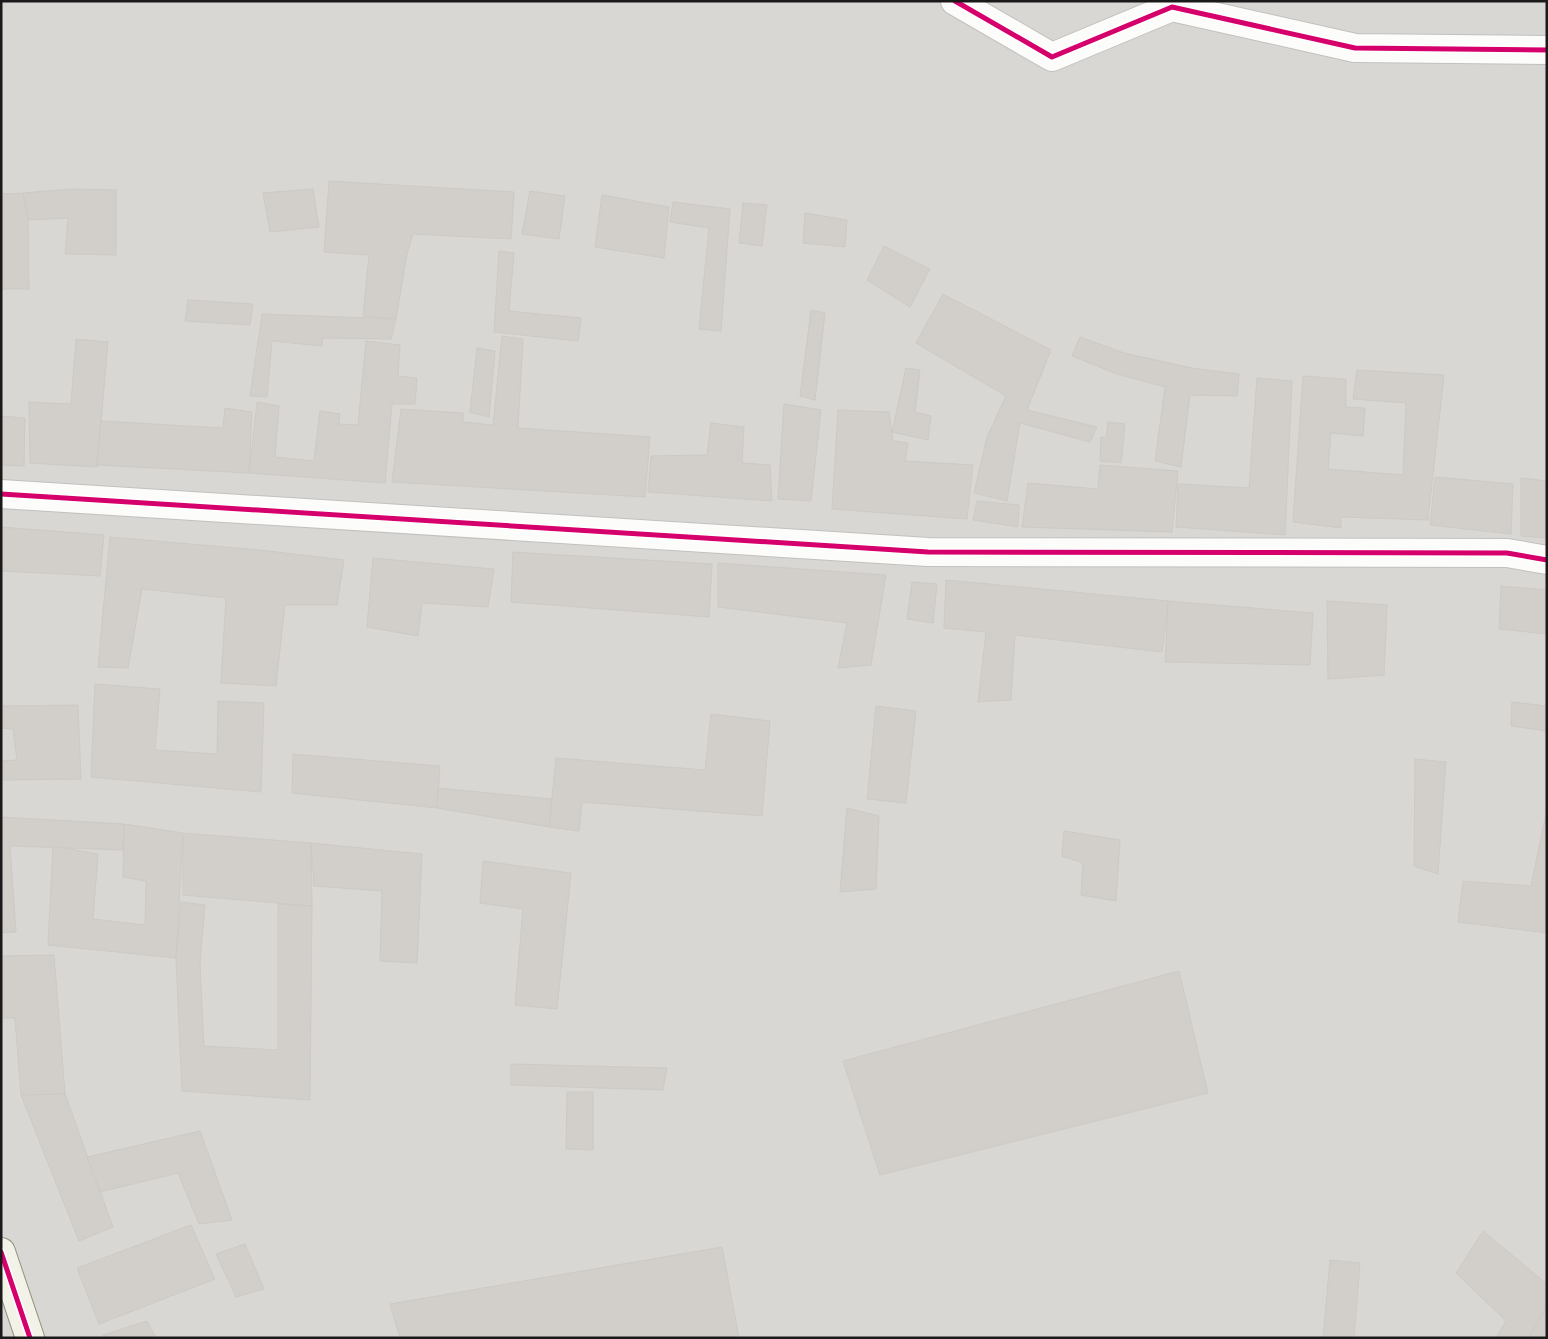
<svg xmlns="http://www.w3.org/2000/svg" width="1548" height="1339" font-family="'Roboto Condensed',sans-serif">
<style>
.residential{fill:#d9d7d4}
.building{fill:#d2cfcb;stroke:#cdc9c4}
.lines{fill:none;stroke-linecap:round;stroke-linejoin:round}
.street-casing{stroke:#c2c1be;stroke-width:30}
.secondary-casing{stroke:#90937a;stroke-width:30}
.street{stroke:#fcfcfb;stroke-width:28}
.secondary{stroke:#f2f2e8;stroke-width:28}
.cycleway-casing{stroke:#fff;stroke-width:8}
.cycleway{stroke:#d6006c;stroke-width:5}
</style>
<rect width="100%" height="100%" fill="#eae8e2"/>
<rect class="residential" x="1" y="1" width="1546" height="1337"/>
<g class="building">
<path d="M329,181L514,192L511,239L413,234L407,254L396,319L363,316L369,255L324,252Z"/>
<path d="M72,189L116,190V255L65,254L68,218L28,220L23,193Z"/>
<path d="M313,189L319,227L270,232L263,193Z"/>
<path d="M530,191L565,196L559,239L522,234Z"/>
<path d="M23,193L28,220L29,289H1V194Z"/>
<path d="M602,195L669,207L664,258L595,247Z"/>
<path d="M673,202L730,209L721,331L699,329L709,228L670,222Z"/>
<path d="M743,203L767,205L762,246L739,243Z"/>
<path d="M805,213L847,220L845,247L803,243Z"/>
<path d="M884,246L930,269L910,307L867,280Z"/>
<path d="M499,251L514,253L509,311L581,318L578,341L494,332Z"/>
<path d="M943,294L1051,350L1027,410L1097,427L1090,442L1020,423L1007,501L974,493L987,437L1006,396L916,343Z"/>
<path d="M188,300L253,304L250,325L185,321Z"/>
<path d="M811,310L825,313L815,400L800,396Z"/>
<path d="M262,314L396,319L391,339L323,338L322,346L272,341L267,397L250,396Z"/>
<path d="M502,336L523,339L518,428L650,437L645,497L392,482L401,409L463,413V422L493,425Z"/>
<path d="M1080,337L1124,353L1192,368L1239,374L1237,396L1190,395L1181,467L1155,461L1165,387L1117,374L1072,356Z"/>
<path d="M76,339L108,342L97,467L30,463L29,402L71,404Z"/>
<path d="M366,341L400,345L398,376L417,378L415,404H392L385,483L249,473L257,402L279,406L275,457L314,461L320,411L340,414L339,424L358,425Z"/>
<path d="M477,348L495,351L489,417L470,412Z"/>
<path d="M906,368L920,370L915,412L931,416L928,440L892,432Z"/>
<path d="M1357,370L1444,375L1428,520L1341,517V528L1293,522L1303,376L1346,379V407L1365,408L1363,436L1331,433L1328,469L1403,475L1406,403L1353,399Z"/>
<path d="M1257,378L1292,381L1285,535L1176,527L1178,484L1249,488Z"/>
<path d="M784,404L821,410L811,501L778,499Z"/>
<path d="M225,408L252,412L249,473L97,465L101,421L223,428Z"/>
<path d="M838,410L889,412L893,441L908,443L905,461L973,465L967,519L832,509Z"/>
<path d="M1,416L25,418L24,466L1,465Z"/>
<path d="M1108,422L1125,424L1121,463L1100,461L1101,437L1106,438Z"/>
<path d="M711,423L744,427L742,463L770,465L772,501L648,492L651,456L707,455Z"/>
<path d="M1100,465L1178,471L1172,532L1022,527L1028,483L1098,489Z"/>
<path d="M1435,477L1513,484L1511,534L1430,525Z"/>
<path d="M1521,478L1547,481V538L1521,536Z"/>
<path d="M977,501L1019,505L1018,527L973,520Z"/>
<path d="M1,527L104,535L100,576L1,571Z"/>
<path d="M110,537L260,550L344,560L337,605H285L276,686L221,683L226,598L142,589L128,668L98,667Z"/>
<path d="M513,552L712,564L709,617L511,602Z"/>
<path d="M373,558L494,569L488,607L422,603L418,636L367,627Z"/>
<path d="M718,563L886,575L871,665L838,668L847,623L718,607Z"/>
<path d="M946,580L1168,601L1162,652L1015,635L1011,700L978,702L986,632L944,628Z"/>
<path d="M912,582L937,584L933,623L907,619Z"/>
<path d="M1501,586L1547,590V634L1499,629Z"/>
<path d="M1168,601L1313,613L1310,665L1165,662Z"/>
<path d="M1327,601L1387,605L1384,675L1328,679Z"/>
<path d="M95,684L160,689L155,750L217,754L218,701L264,703L261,792L91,777Z"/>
<path d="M1512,702L1547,706V731L1511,726Z"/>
<path d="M78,705L81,779L1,780V761L17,760L13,729L1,728V706Z"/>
<path d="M876,706L916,711L906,803L867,799Z"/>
<path d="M711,714L770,721L762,816L582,802L579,831L549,827L556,758L705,770Z"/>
<path d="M293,754L440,766L437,808L292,793Z"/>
<path d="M1415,759L1446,762L1438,874L1414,866Z"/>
<path d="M438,788L552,799L549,827L437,808Z"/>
<path d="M847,808L879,816L876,889L840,892Z"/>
<path d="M1547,809V933L1458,922L1463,881L1531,886Z"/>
<path d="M1,817L124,824L123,850L10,846L16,932L1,933Z"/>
<path d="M124,824L183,833L176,958L48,945L53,846L98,854L93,919L145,925L146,881L123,877Z"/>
<path d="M1064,831L1120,840L1116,901L1081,895L1083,863L1062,856Z"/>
<path d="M183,833L311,843L312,906L183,895Z"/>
<path d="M311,843L422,854L417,963L380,961L382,891L314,886Z"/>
<path d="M483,861L571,873L557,1009L515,1005L523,909L480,903Z"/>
<path d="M181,902L205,905L200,962L204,1046L278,1050V904L312,906L310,1100L182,1091L176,958Z"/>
<path d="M54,955L65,1094L21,1095L15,1018H1V956Z"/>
<path d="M1179,971L1208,1093L880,1175L843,1061Z"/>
<path d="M511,1064L667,1068L663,1090L511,1085Z"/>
<path d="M567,1092H593V1150L566,1149Z"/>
<path d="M65,1094L113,1227L79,1241L21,1095Z"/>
<path d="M200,1131L232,1220L199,1224L178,1173L100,1192L87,1157Z"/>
<path d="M191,1225L215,1279L99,1324L77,1268Z"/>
<path d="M1483,1231L1547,1284V1307L1529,1338H1496L1506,1321L1456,1273Z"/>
<path d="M245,1244L264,1289L236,1297L216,1254Z"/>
<path d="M722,1247L739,1338H400L390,1304Z"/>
<path d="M1330,1260L1360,1263L1354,1338H1323Z"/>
<path d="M1545,1309L1547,1310V1338L1529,1337Z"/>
<path d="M147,1321L156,1338H105L103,1335Z"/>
</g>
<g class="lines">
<defs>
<g id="street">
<path d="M955,1L1052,57L1172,7L1355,48L1547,50"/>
<path d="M1,494L928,552L1507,553L1547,560"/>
</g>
<path id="secondary" d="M1,1252L30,1338"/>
</defs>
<use href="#street" class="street-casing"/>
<use href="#secondary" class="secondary-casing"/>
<use href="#street" class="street"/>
<use href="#secondary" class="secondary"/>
<defs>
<g id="cycleway">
<path d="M955,1L1052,57L1172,7L1355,48L1547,50"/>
<path d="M1,494L928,552L1507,553L1547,560"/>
<path d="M1,1252L30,1338"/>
</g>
</defs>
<use href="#cycleway" class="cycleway-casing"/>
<use href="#cycleway" class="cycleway"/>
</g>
<rect width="1548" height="1339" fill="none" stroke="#1a1a1a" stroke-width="5"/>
</svg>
